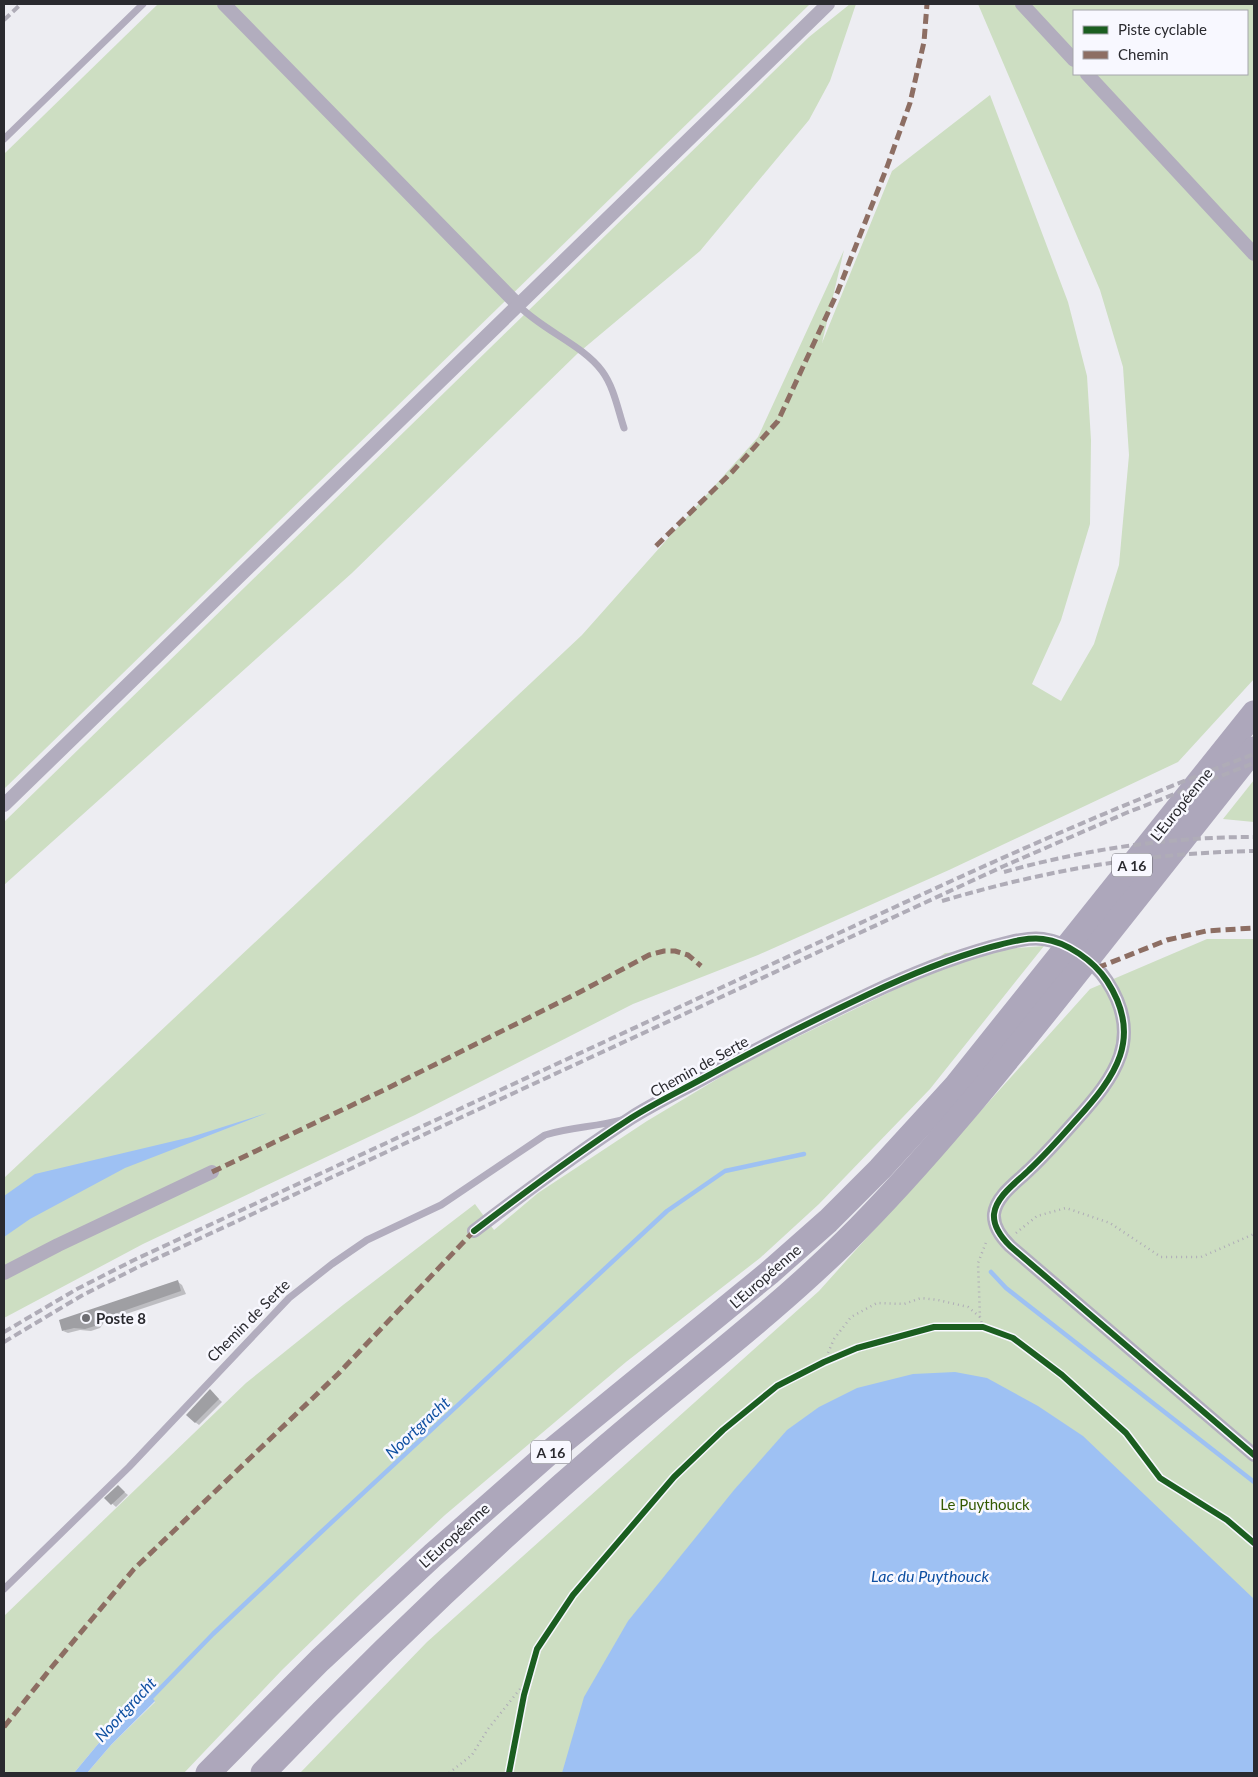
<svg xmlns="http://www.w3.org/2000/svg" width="1258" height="1777" font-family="Lato,sans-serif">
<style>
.green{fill:#cddec2;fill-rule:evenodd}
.water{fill:#9ec1f3}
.shadow{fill:#0003}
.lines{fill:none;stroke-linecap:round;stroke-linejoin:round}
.stream{stroke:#9ec1f3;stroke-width:4.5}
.building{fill:#9f9fa3}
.path{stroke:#afacb7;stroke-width:2.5;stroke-dasharray:1 4;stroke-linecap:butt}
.service{stroke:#b2adbe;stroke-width:7}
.minor{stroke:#b2adbe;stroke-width:14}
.motorway{stroke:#ada7bb;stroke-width:25}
.rail{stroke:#afacb7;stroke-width:4;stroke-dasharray:8 4;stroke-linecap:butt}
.quiet{stroke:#8d6e63;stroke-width:5;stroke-dasharray:10 5;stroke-linecap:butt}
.cycleway-casing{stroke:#f8f8ff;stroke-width:9}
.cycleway{stroke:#1b5e20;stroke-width:6}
.poi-dot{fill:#6e6e73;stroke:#f8f8ff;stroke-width:2}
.labels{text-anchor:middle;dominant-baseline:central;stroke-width:5;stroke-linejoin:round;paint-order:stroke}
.shield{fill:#f8f8ff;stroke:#68686d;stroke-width:1}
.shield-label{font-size:14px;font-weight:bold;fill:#2a2a2f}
.street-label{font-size:15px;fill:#2a2a2f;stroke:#f8f8ff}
.poi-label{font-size:15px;font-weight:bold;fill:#2a2a2f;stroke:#f8f8ff;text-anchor:start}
.park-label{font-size:15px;fill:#345900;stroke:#f8f8ff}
.water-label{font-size:16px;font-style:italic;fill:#0e4fa1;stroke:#f8f8ff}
</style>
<rect width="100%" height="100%" fill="#ededf2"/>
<g class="green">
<path d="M158,4H810L4,789V154Z"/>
<path d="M850,4H856L830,81L809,120L700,251L577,354L352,573L4,885V822L809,37Z"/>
<path d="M978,4H1254V679L1178,762L949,870L758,955L633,1004L415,1115L143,1244L4,1318V1178L582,635L758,437L844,250L822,343L892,171L990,95L1068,302L1087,376L1091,440L1090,524L1061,620L1032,684L1061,701L1094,644L1119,565L1129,455L1123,367L1100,290ZM1074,11H1247V74H1074Z"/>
<path d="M1254,780V822L1223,819Z"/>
<path d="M1207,939H1254V1773H300L427,1642L819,1291L1090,989Z"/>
<path d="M1044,946L930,1089L819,1204L760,1258L626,1362L445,1515L360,1594L282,1670L184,1773H87L111,1745L155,1702L147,1693L108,1732L74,1773H4V1616L246,1383L343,1305L475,1204L494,1230L538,1193L647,1121L744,1063L890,992L945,953Z"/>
</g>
<g class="water">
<path d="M267,1113L125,1168L30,1219L4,1237V1196L35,1174L191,1137Z"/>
<path d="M955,1372L987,1378L1038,1406L1083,1436L1254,1599V1773H562L584,1697L628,1621L734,1490L787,1430L819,1407L857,1388L913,1374Z"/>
<path d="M147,1693L155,1701L111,1745L87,1773H74L108,1732Z"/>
</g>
<g class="shadow">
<path d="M178,1282L182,1285L186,1294L105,1321L100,1328L91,1331L80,1330L68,1333L63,1331Z"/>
<path d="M210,1391L222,1402L199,1425L195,1422Z"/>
<path d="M118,1487L128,1495L116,1507L106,1498Z"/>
</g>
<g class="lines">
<g class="stream">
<path d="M991,1272L1006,1288L1254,1482"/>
<path d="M149,1700L213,1634L318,1535L667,1211L725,1171L804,1154"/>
</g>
</g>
<g class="building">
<path d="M178,1280L181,1291L100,1319L95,1326L85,1329L74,1328L62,1331L59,1320Z"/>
<path d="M210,1389L219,1399L195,1423L186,1415Z"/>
<path d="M118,1485L125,1492L111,1505L104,1498Z"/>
</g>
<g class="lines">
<g class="path">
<path d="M1016,1233L1037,1216L1066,1208L1110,1223L1161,1257H1201L1254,1234"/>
<path d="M983,1327L980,1317L978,1263L987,1240"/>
<path d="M824,1362L834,1339L851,1317L877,1303L904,1304L921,1298L938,1300L968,1307L980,1317"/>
<path d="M449,1773L472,1755L488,1729L528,1679"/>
</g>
<g class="service">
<path d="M4,139L143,4"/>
<path d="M518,305C542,330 583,345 602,371C614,387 618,410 624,428"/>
<path d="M4,1589L129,1467L289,1298L332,1264L367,1240L441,1205L545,1135C570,1127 596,1127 621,1120"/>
</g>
<g class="minor">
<path d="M224,4L518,305"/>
<path d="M1022,4L1074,60"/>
<path d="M1087,74L1254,254"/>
<path d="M4,805L828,4"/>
<path d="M474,1231C525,1192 577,1153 631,1118C653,1104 678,1092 700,1080C756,1049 812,1021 869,994C909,975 948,959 991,947C1007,943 1026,937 1043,939C1067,942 1094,961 1107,981C1144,1038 1115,1077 1076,1120C1061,1137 1046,1154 1029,1170C1017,1182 996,1196 994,1214C993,1226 1002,1238 1010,1246L1254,1455"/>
<path d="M4,1273L58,1245L212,1172"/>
</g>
<g class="motorway">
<path d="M208,1773L320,1660L433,1555L550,1452L769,1273L828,1221L880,1169L955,1087L1254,713"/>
<path d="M263,1773C372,1659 486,1550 606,1447C686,1378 771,1315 846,1241C926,1161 997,1073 1067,985C1129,906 1192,828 1254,749"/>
</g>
<g class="rail">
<path d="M4,20L21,4"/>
<path d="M1004,872C1086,849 1170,837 1254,837"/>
<path d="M942,901C1047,870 1145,853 1254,851"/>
<path d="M4,1332L77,1289L134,1260L895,907C1013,852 1132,800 1254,754"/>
<path d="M4,1342L81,1296L138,1267L1004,866L1126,813L1254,763"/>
</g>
<g class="quiet">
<path d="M656,546L732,472L778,421L838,291L887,167L910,103L924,42L927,4"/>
<path d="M1097,968L1167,940L1206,931L1254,928"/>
<path d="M212,1172L388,1088L578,993L649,955L664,951H675L688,955L701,966"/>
<path d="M4,1727L51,1668L134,1569L338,1374L474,1231"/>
</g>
<defs>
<g id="cycleway">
<path d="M474,1231C525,1192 577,1153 631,1118C653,1104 678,1092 700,1080C756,1049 812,1021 869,994C909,975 948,959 991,947C1007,943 1026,937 1043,939C1067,942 1094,961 1107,981C1144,1038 1115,1077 1076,1120C1061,1137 1046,1154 1029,1170C1017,1182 996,1196 994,1214C993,1226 1002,1238 1010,1246L1254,1455"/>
<path d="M509,1773L524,1695L537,1649L573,1595L674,1477L723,1430L777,1386L824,1362L857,1348L934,1327H983L1013,1338L1062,1375L1126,1433L1160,1478L1227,1520L1254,1543"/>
</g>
</defs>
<use href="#cycleway" class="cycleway-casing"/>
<use href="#cycleway" class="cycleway"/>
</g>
<circle class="poi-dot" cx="86" cy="1318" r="5"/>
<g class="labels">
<g class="shield">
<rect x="1112" y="853.5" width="40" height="23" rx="4"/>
<rect x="531" y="1440.5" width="40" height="23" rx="4"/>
</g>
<g class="shield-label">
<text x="1132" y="865">A 16</text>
<text x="551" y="1452">A 16</text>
</g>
<g class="street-label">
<text transform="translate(1181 804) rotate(-51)">L'Européenne</text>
<text transform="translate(699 1066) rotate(-29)">Chemin de Serte</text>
<text transform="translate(765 1276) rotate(-41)">L'Européenne</text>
<text transform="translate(248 1320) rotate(-45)">Chemin de Serte</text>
<text transform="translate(454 1535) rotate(-42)">L'Européenne</text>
</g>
<g class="poi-label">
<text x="96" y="1318">Poste 8</text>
</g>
<g class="park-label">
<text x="985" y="1504">Le Puythouck</text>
</g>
<g class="water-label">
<text transform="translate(417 1427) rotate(-43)">Noortgracht</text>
<text x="930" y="1575">Lac du Puythouck</text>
<text transform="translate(125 1709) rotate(-47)">Noortgracht</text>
</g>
</g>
<rect width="1258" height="1777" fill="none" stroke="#2a2a2f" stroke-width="10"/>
<rect x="1073" y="10" width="175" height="65" fill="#f8f8ff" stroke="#a6a6ac"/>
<rect x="1083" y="26" width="25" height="8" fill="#1b5e20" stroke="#a6a6ac"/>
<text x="1118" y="35" font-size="15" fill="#2a2a2f">Piste cyclable</text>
<rect x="1083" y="51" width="25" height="8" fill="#8d6e63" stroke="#a6a6ac"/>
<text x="1118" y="60" font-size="15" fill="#2a2a2f">Chemin</text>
</svg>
